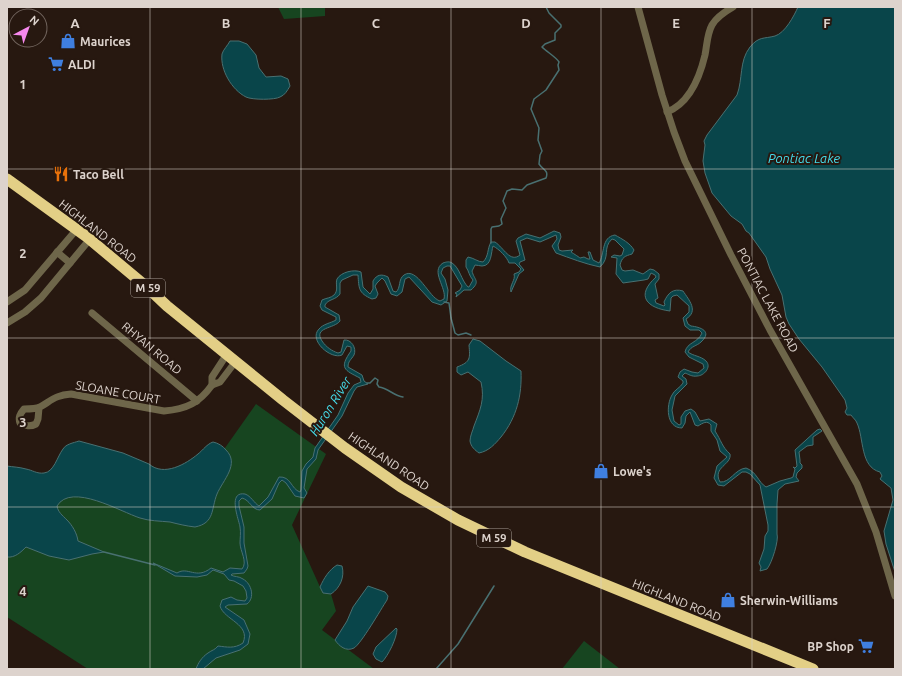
<svg xmlns="http://www.w3.org/2000/svg" width="902" height="676" font-family="Ubuntu,sans-serif">
<style>
.green{fill:#174520}
.water{fill:#09454a;stroke:#497071}
.lines{fill:none;stroke-linecap:round;stroke-linejoin:round}
.stream{stroke:#497071;stroke-width:1.5}
.minor{stroke:#6e664a;stroke-width:7}
.highway{stroke:#e3cf86;stroke-width:11}
.grid{fill:none;stroke:#ddd3cd;stroke-width:1;stroke-opacity:0.55}
.labels{text-anchor:middle;dominant-baseline:central;stroke-width:4;stroke-linejoin:round;paint-order:stroke}
.shield{fill:#271810;stroke:#a69b94;stroke-width:1}
.shield-label{font-size:11px;font-weight:bold;fill:#ddd3cd}
.poi-label{font-size:12px;font-weight:bold;fill:#ddd3cd;stroke:#271810;text-anchor:start}
.street-label{font-size:12px;fill:#ddd3cd;stroke:#271810}
.water-label{font-size:13px;font-style:italic;fill:#45ddec;stroke:#271810}
.grid-label{font-size:13px;text-anchor:middle;font-weight:bold;fill:#ddd3cd;stroke:#271810;stroke-width:4;stroke-linejoin:round;paint-order:stroke}
</style>
<rect width="100%" height="100%" fill="#271810"/>
<g class="green">
<path d="M278,7H325V16L284,19Z"/>
<path d="M256,404L326,454L292,525L320,587L323,593L331,594L336,611L322,630L374,669H88L7,617V527L76,485L184,516L220,455Z"/>
<path d="M584,641L620,669H562Z"/>
</g>
<g class="water">
<path d="M798,7H895V572L886,544L884,531L893,500L891,488L880,479L882,476L880,472C860,467 864,438 857,423C856,420 853,418 851,415H847L845,412L847,408L845,400L822,367L799,339L789,324L786,317L782,295L770,269L766,257L749,233L746,231L742,224L731,216L712,193L705,173L703,161L705,145L704,141L707,135L737,95C743,79 739,61 750,47C759,36 764,39 775,36C785,33 794,16 798,7Z"/>
<path d="M230,41H239L247,44L256,55L259,68L266,77L281,76L288,79L290,86C287,91 285,95 280,97C275,100 252,100 246,97C232,90 220,70 222,54C223,50 228,45 230,41Z"/>
<path d="M554,231L560,233L561,237L558,245L559,250L562,251L573,250L571,252C571,252 579,257 580,258L584,257L588,259H590L588,252H590L593,260L599,263C605,254 601,237 615,235C622,239 630,243 634,250L632,254C625,256 622,257 620,265L622,270L625,271L633,270L643,274L650,269L654,270L659,274V279L655,284L658,298L655,300L656,303L664,306L665,305L664,302C668,293 673,288 683,291C689,300 699,311 686,319L688,324L691,326C700,327 713,331 701,342C697,346 691,346 688,352C693,356 701,356 706,361C712,367 704,376 697,376C692,377 688,374 685,373L682,376L686,379L687,384L675,396L672,410L674,421L679,425L681,424V417L685,411L691,409L695,412L700,421L709,419L717,424L715,431C721,440 722,447 730,454C732,465 712,467 720,482C730,483 735,469 746,468C757,472 758,482 766,487L780,481L791,478L793,477L795,469L793,467L795,468L797,466L795,450L817,430L820,429L822,431L813,437V445L807,446L799,452L800,460V463L802,465V468L797,473L796,477L799,481L785,484L778,490L777,504V534C779,540 772,563 767,569L760,571L761,567L759,563L764,549L765,536L768,531V525L760,485L750,474L746,472H742L724,486L718,485L714,478L717,466L727,457L720,451L717,440L711,431V425C707,420 703,423 698,426L695,425L690,412L686,416L685,423L682,428C666,428 666,405 672,395C674,390 680,388 683,383V381L678,377L680,372L684,369L692,372L698,373L704,368L703,364L689,357L685,352C687,342 698,343 702,333L699,330H690L685,326L683,318L689,312V306L677,295L673,296L671,298L670,311C647,308 635,296 656,277L655,275L651,273L648,279L644,280L623,283L616,274L617,258L611,257L614,255L620,256L622,255L624,249L615,240L612,239C602,248 611,257 600,267C585,264 570,258 556,253L552,246L557,239L556,235L540,242L527,238L520,241L525,260L520,262L519,264L524,270L519,274L511,292C509,285 516,280 514,274L519,272L521,269L515,263H509C507,257 499,249 493,246C491,252 492,266 482,266C480,266 477,265 475,265L472,271C474,280 481,281 471,290H464L456,297L457,294L455,293L460,290L462,286L450,266H447L443,268L441,273L445,279L448,290L447,301L441,305L432,302L409,277L405,279L402,292L397,296L391,294L385,281L382,278L377,283L375,286L378,294L376,298L372,299C358,293 359,288 358,275H353L342,280L340,283V294C336,300 328,299 325,305V307L339,315L340,321C334,329 313,327 322,341C326,347 332,351 338,353L341,352L344,340C351,339 357,348 354,355C351,360 348,361 348,367L362,375L364,381L368,384L357,387L354,391L342,416L318,450L316,459L307,469L304,488L307,493L304,498L295,496L286,483L282,480L279,483L272,499L260,510C252,510 250,500 242,498L239,501V506L244,527V543L248,566L247,569L244,573L232,574L231,575C234,577 239,576 243,579C252,584 255,598 247,604L228,605L225,607L244,620L250,634L248,644L240,650L216,658L203,669H196C198,663 202,657 208,653C212,650 215,650 218,646C227,647 234,649 243,643C251,624 224,620 220,606L222,600L231,597L237,600L245,601L247,598L246,591L243,586L234,581L229,580L224,574L213,570L207,575L197,577L175,576L153,563L177,573C188,566 196,580 211,568L223,572L230,568L242,569C248,562 240,551 240,543C240,538 241,533 240,527C239,520 227,491 245,494C251,496 254,503 259,506L268,497L279,477C291,476 291,489 300,492L301,490L302,471L306,464L313,457L315,448L338,415L348,393L354,385L361,382L360,378C344,370 339,368 351,351V347L347,346L342,355C331,360 308,340 319,329C323,324 331,323 336,320V317L322,310L320,306L322,300C326,298 331,298 334,295C339,290 335,284 337,279C341,272 354,269 361,272L363,287L370,294L373,289V281C377,274 382,274 388,277L393,291L396,292C401,288 398,279 404,275C417,266 429,298 440,301L444,299C447,288 430,271 443,263C446,262 449,261 452,263C460,268 461,280 468,287H469L473,280C469,276 469,271 466,267V260L468,257C474,258 478,262 483,262C489,256 487,249 491,242H495C504,248 510,263 520,255L516,241L518,238L526,234L540,238Z"/>
<path d="M473,339L480,341L506,361L521,371C522,395 517,417 501,437C495,444 489,451 479,453C475,450 471,447 470,441C470,436 473,430 474,426C480,410 485,400 481,382L468,372L461,375L457,372V367C471,362 470,358 469,345Z"/>
<path d="M79,441L123,453L149,464C164,477 186,464 198,454C203,450 207,444 213,442C218,443 223,446 226,450C240,464 223,480 217,494C211,509 215,523 195,527C186,526 178,524 170,522C160,521 149,521 140,518C121,512 71,482 57,506C58,512 62,515 67,520C72,525 77,533 78,541L104,552L92,554L69,560L49,556L26,547C21,552 15,558 7,557V466C13,467 19,467 26,469C32,470 37,474 44,473C54,472 57,457 63,449C66,444 73,443 79,441Z"/>
<path d="M337,565L342,566C345,577 340,588 331,594L323,593L320,587C324,578 329,570 337,565Z"/>
<path d="M368,586L385,592L388,596L387,600C381,609 361,644 354,648C346,652 339,646 335,640L347,621L353,607Z"/>
<path d="M396,628L397,629C397,638 388,656 382,662L376,659L373,654L376,647Z"/>
</g>
<g class="lines">
<g class="stream">
<path d="M491,243V229L492,227L499,226L502,224L501,219L506,208L503,201L507,191L512,189L522,190L527,185L546,178C549,170 543,170 539,164L540,155L542,151L538,140L539,128L531,109L534,99L546,90L559,70L558,65L559,62C556,57 547,52 542,47L545,44L555,40V33L561,27V25L549,13L546,7"/>
<path d="M444,302L449,303L451,318L455,333L458,335L466,333L471,335"/>
<path d="M367,383H370L375,378L378,380L377,384L379,387C388,388 394,396 403,397"/>
<path d="M104,552L155,565"/>
<path d="M436,669L458,644L494,586"/>
</g>
<g class="minor">
<path d="M638,7L662,95L674,132L685,161L731,255L770,330L857,484L876,532L895,596"/>
<path d="M667,112C690,103 700,76 705,55C707,45 707,34 712,25C716,18 726,11 733,7"/>
<path d="M57,252L70,263"/>
<path d="M7,302L25,290L77,229"/>
<path d="M92,313L197,401"/>
<path d="M7,323L25,312L41,298L90,239"/>
<path d="M227,354L212,377V385L220,382L236,361"/>
<path d="M39,408L38,419L36,424C30,427 26,426 20,423C18,417 20,414 24,409C29,409 36,409 40,407C52,400 56,395 71,394L164,411C187,409 199,403 212,385"/>
</g>
<path class="highway" d="M7,179L87,237L148,288L167,306L283,400L345,448L401,487L458,520L525,552L813,669"/>
</g>
<path class="grid" d="M150,7V669M301,7V669M451,7V669M601,7V669M752,7V669M7,169H895M7,338H895M7,507H895"/>
<defs>
<symbol id="shop-bare" viewBox="-9 -9 18 18"><path d="M-5-2.5h2.3a2.7 3.5 0 0 1 5.4 0H5L5.5 6h-11ZM-1.5-2.5h3a1.5 2.3 0 0 0-3 0Z" fill="#3f7fe0" stroke="#271810" stroke-width="2.5" paint-order="stroke"/></symbol>
<symbol id="supermarket-bare" viewBox="-9 -9 18 18"><path d="M-6-5.5h2.5l.6 2H6L4.5 2H-2.5L-4.4-4H-6ZM-1.5 3.2a1.3 1.3 0 1 0 .1 0ZM3 3.2a1.3 1.3 0 1 0 .1 0Z" fill="#3f7fe0" stroke="#271810" stroke-width="2.5" paint-order="stroke"/></symbol>
<symbol id="restaurant-bare" viewBox="-9 -9 18 18"><path d="M-5-6h1v4h1v-4h1v4h1v-4h1v5L-1.5 .5V6h-2V.5L-5-1ZM5-6V6H3V1.5H1.5Q1.5-4 5-6Z" fill="#e8710a" stroke="#271810" stroke-width="2.5" paint-order="stroke"/></symbol>
</defs>
<g fill-rule="evenodd">
<use href="#shop-bare" x="57" y="30" width="22" height="22"/>
<use href="#supermarket-bare" x="45" y="53" width="22" height="22"/>
<use href="#restaurant-bare" x="50" y="163" width="22" height="22"/>
<use href="#shop-bare" x="590" y="460" width="22" height="22"/>
<use href="#shop-bare" x="717" y="589" width="22" height="22"/>
<use href="#supermarket-bare" x="855" y="635" width="22" height="22"/>
</g>
<g class="labels">
<g class="shield">
<rect x="131" y="279" width="34" height="18" rx="3"/>
<rect x="477" y="529" width="34" height="18" rx="3"/>
</g>
<g class="shield-label">
<text x="148" y="288">M 59</text>
<text x="494" y="538">M 59</text>
</g>
<g class="poi-label">
<text x="80" y="41">Maurices</text>
<text x="68" y="64">ALDI</text>
<text x="73" y="174">Taco Bell</text>
<text x="613" y="471">Lowe's</text>
<text x="740" y="600">Sherwin-Williams</text>
<text x="854" y="646" text-anchor="end">BP Shop</text>
</g>
<g class="street-label">
<text transform="translate(98 231) rotate(38)">HIGHLAND ROAD</text>
<text transform="translate(768 300) rotate(62)">PONTIAC LAKE ROAD</text>
<text transform="translate(152 348) rotate(40)">RHYAN ROAD</text>
<text transform="translate(118 392) rotate(10)">SLOANE COURT</text>
<text transform="translate(389 461) rotate(34)">HIGHLAND ROAD</text>
<text transform="translate(677 600) rotate(22)">HIGHLAND ROAD</text>
</g>
<g class="water-label">
<text x="804" y="158">Pontiac Lake</text>
<text transform="translate(330 406) rotate(-58)">Huron River</text>
</g>
</g>
<g class="grid-label">
<text x="75" y="28">A</text>
<text x="226" y="28">B</text>
<text x="376" y="28">C</text>
<text x="526" y="28">D</text>
<text x="676" y="28">E</text>
<text x="827" y="28">F</text>
<text x="23" y="89">1</text>
<text x="23" y="258">2</text>
<text x="23" y="427">3</text>
<text x="23" y="596">4</text>
</g>
<rect width="902" height="676" fill="none" stroke="#ddd3cd" stroke-width="16"/>
<g transform="translate(28 28) rotate(41)"><circle r="19" fill="#271810" stroke="#70635c"/>
<path d="M0-3L7 15L0 10L-7 15Z" fill="#f688ed"/>
<text y="-6" font-size="11" font-weight="bold" text-anchor="middle" fill="#ddd3cd">N</text>
</g>
</svg>
